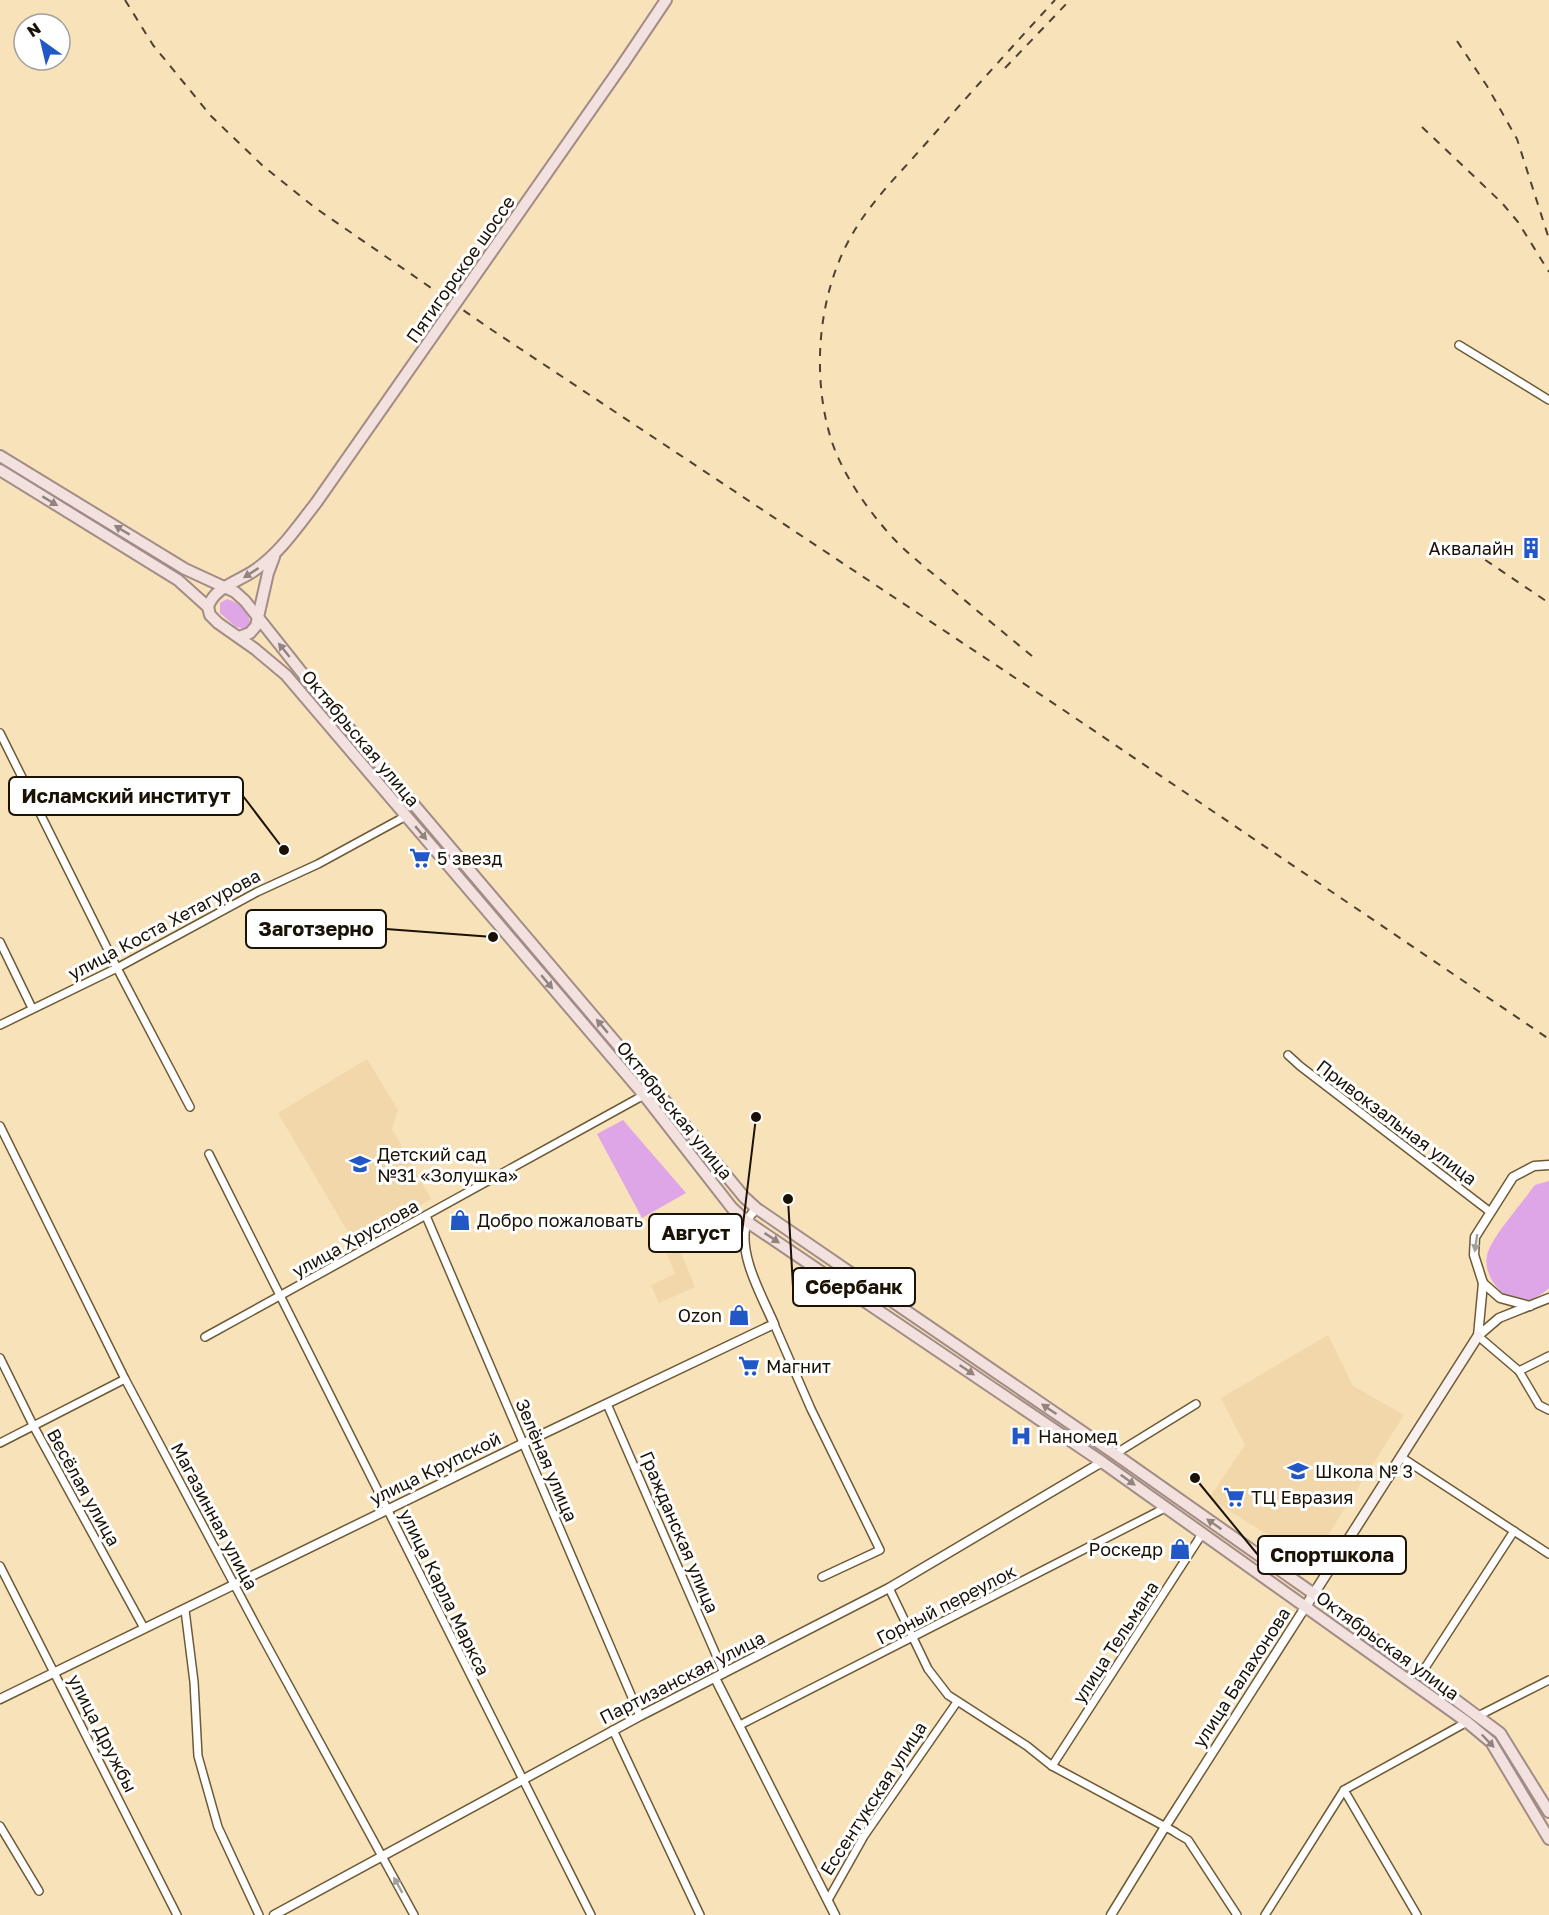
<svg xmlns="http://www.w3.org/2000/svg" width="1549" height="1915" font-family="'Golos Text',sans-serif">
<style>
.built{fill:#f1d7a9}
.green{fill:#dea6e6}
.lines{fill:none;stroke-linecap:round;stroke-linejoin:round}
.minor-casing{stroke:#6d5a36;stroke-width:10}
.tertiary-casing{stroke:#6d5a36;stroke-width:11}
.secondary-casing{stroke:#6d5a36;stroke-width:12}
.primary-casing{stroke:#a28c86;stroke-width:14}
.minor{stroke:#fff;stroke-width:7}
.tertiary{stroke:#fff;stroke-width:8}
.secondary{stroke:#f9f0f0;stroke-width:9}
.primary{stroke:#f3e1e0;stroke-width:10}
.rail{stroke:#4d422f;stroke-width:2;stroke-dasharray:8 8;stroke-linecap:butt}
.primary-bridge-casing{stroke:#a28c86;stroke-width:14;stroke-linecap:butt}
.primary-bridge{stroke:#f3e1e0;stroke-width:10}
.oneway{fill:#91847d}
.oneway2{fill:#a3a09b}
.labels{text-anchor:middle;dominant-baseline:central;stroke-width:6;stroke-linejoin:round;paint-order:stroke}
.street-label{font-size:18px;fill:#1a1205;stroke:#fff}
.poi-label{font-size:18px;fill:#1a1205;stroke:#fff;text-anchor:start}
.leader{fill:none;stroke:#1a1205;stroke-width:2}
.callout-dot{fill:#1a1205;stroke:#fff;stroke-width:2}
.callout{fill:#fff;stroke:#1a1205;stroke-width:2}
.callout-label{font-size:20px;text-anchor:middle;font-weight:bold;fill:#1a1205}
</style>
<rect width="100%" height="100%" fill="#f8e2ba"/>
<g class="built">
<path d="M367,1059L398,1110L392,1129L431,1199L355,1244L278,1113Z"/>
<path d="M1392,1112L1413,1128L1407,1135L1388,1120Z"/>
<path d="M671,1229L695,1287L659,1303L651,1285L675,1274L659,1234Z"/>
<path d="M1328,1335L1353,1386L1404,1415L1311,1562L1209,1498L1245,1445L1221,1398Z"/>
</g>
<g class="green">
<path d="M227,599C238,602 250,612 250,624L245,629L236,627L220,613V603Z"/>
<path d="M623,1120L686,1193L642,1218L597,1134Z"/>
<path d="M1549,1181V1288C1542,1295 1530,1302 1520,1301C1501,1298 1483,1275 1487,1256C1490,1239 1520,1206 1531,1190L1535,1185Z"/>
</g>
<g class="lines">
<defs>
<g id="minor">
<path d="M1459,345L1549,400"/>
<path d="M0,733L117,968L190,1107"/>
<path d="M0,942L32,1008"/>
<path d="M0,1025L117,968L257,892L318,864L406,816"/>
<path d="M1288,1055L1300,1066L1489,1211"/>
<path d="M0,1126L125,1379L259,1631L414,1915"/>
<path d="M209,1154L591,1915"/>
<path d="M426,1216L640,1716"/>
<path d="M774,1324L811,1409L880,1550L822,1577"/>
<path d="M1478,1336L1519,1371L1539,1405L1549,1410"/>
<path d="M205,1337L644,1095"/>
<path d="M0,1358L34,1427L144,1628"/>
<path d="M1519,1371L1549,1356"/>
<path d="M607,1404L724,1673"/>
<path d="M0,1443L125,1379"/>
<path d="M1115,1454L1196,1404"/>
<path d="M1401,1457L1549,1554"/>
<path d="M0,1566L177,1915"/>
<path d="M889,1588L928,1669L948,1695L1027,1746L1052,1766L1175,1832"/>
<path d="M185,1610L194,1682L198,1756L218,1827L259,1915"/>
<path d="M1421,1674L1514,1531"/>
<path d="M1478,1716L1549,1680"/>
<path d="M740,1725L1165,1508"/>
<path d="M613,1730L700,1915"/>
<path d="M1052,1766L1202,1534"/>
<path d="M1344,1790L1417,1915"/>
<path d="M0,1826L39,1891"/>
<path d="M1176,1833L1188,1840L1237,1915"/>
<path d="M828,1900L864,1836L957,1702"/>
<path d="M1265,1915L1344,1790L1467,1722"/>
</g>
<g id="tertiary">
<path d="M1483,1283L1500,1298L1530,1306"/>
<path d="M1478,1336L1483,1283L1474,1255L1475,1237L1513,1177L1534,1166L1549,1165"/>
<path d="M1478,1336L1499,1318L1549,1298"/>
<path d="M715,1678L835,1915"/>
<path d="M0,1699L524,1443L774,1324C762,1296 738,1255 746,1224C747,1218 753,1213 756,1208"/>
<path d="M274,1915L640,1716L889,1588L1102,1462"/>
<path d="M1111,1915L1165,1827L1306,1606"/>
</g>
<path id="secondary" d="M1306,1606L1478,1336"/>
<g id="primary">
<path d="M623,64L666,0"/>
<path d="M0,456L185,569L235,592L245,601L303,674L651,1084L744,1197L756,1208L1115,1454L1314,1594L1500,1733L1549,1812"/>
<path d="M0,470L178,580L208,607L210,615L218,623L255,649L286,675L644,1095L732,1208L746,1221L1102,1462L1467,1722L1491,1742L1549,1839"/>
<path d="M208,607C214,587 240,581 255,570C280,553 297,527 316,503"/>
<path d="M239,637L250,633L256,626L268,573L274,557"/>
</g>
</defs>
<use href="#minor" class="minor-casing"/>
<use href="#tertiary" class="tertiary-casing"/>
<use href="#secondary" class="secondary-casing"/>
<use href="#primary" class="primary-casing"/>
<use href="#minor" class="minor"/>
<use href="#tertiary" class="tertiary"/>
<use href="#secondary" class="secondary"/>
<use href="#primary" class="primary"/>
<g class="rail">
<path d="M125,0L153,45L211,116L263,166L314,207L492,330L1062,709L1549,1039"/>
<path d="M1457,41L1487,86L1517,139L1549,239"/>
<path d="M1005,68L1070,0"/>
<path d="M1422,127L1502,203L1518,222L1549,272"/>
<path d="M1472,551L1549,603"/>
<path d="M1032,656C1004,633 976,610 948,586C930,571 910,556 894,539C869,512 842,474 831,439C811,374 818,292 853,233C871,202 897,176 921,149C965,99 1010,49 1055,0"/>
</g>
<defs>
<path id="primary-bridge" d="M316,503L623,64"/>
</defs>
<use href="#primary-bridge" class="primary-bridge-casing"/>
<use href="#primary-bridge" class="primary-bridge"/>
</g>
<defs><path id="oneway-solid" d="M-6-.8H1V-3.2L6.5 0L1 3.2V.8H-6Z" transform="scale(1.5)"/></defs>
<g class="oneway">
<use href="#oneway-solid" transform="translate(50 501) rotate(31)"/>
<use href="#oneway-solid" transform="translate(122 530) rotate(-149)"/>
<use href="#oneway-solid" transform="translate(251 573) rotate(147)"/>
<use href="#oneway-solid" transform="translate(284 650) rotate(-129)"/>
<use href="#oneway-solid" transform="translate(421 833) rotate(50)"/>
<use href="#oneway-solid" transform="translate(547 982) rotate(50)"/>
<use href="#oneway-solid" transform="translate(602 1026) rotate(-130)"/>
<use href="#oneway-solid" transform="translate(772 1238) rotate(34)"/>
<use href="#oneway-solid" transform="translate(967 1370) rotate(34)"/>
<use href="#oneway-solid" transform="translate(1049 1409) rotate(-146)"/>
<use href="#oneway-solid" transform="translate(1128 1480) rotate(36)"/>
<use href="#oneway-solid" transform="translate(1214 1524) rotate(-145)"/>
<use href="#oneway-solid" transform="translate(1488 1741) rotate(46)"/>
</g>
<g class="oneway2">
<use href="#oneway-solid" transform="translate(1476 1243) rotate(98)"/>
<use href="#oneway-solid" transform="translate(398 1885) rotate(-119)"/>
</g>
<defs>
<symbol id="building-bare" viewBox="-9 -9 18 18"><path d="M-4-6H4V6H1V3H-1V6H-4ZM-2.5-4.3h1.7v1.8h-1.7ZM.8-4.3h1.7v1.8H.8ZM-2.5-1h1.7V.8h-1.7ZM.8-1h1.7V.8H.8Z" fill="#2158c5" stroke="#fff" stroke-width="2.5" paint-order="stroke"/></symbol>
<symbol id="supermarket-bare" viewBox="-9 -9 18 18"><path d="M-6-5.5h2.5l.6 2H6L4.5 2H-2.5L-4.4-4H-6ZM-1.5 3.2a1.3 1.3 0 1 0 .1 0ZM3 3.2a1.3 1.3 0 1 0 .1 0Z" fill="#2158c5" stroke="#fff" stroke-width="2.5" paint-order="stroke"/></symbol>
<symbol id="school-bare" viewBox="-9 -9 18 18"><path d="M0-5L7-2L0 1L-7-2ZM-4 1L0 2.5L4 1V4Q0 6-4 4Z" fill="#2158c5" stroke="#fff" stroke-width="2.5" paint-order="stroke"/></symbol>
<symbol id="shop-bare" viewBox="-9 -9 18 18"><path d="M-5-2.5h2.3a2.7 3.5 0 0 1 5.4 0H5L5.5 6h-11ZM-1.5-2.5h3a1.5 2.3 0 0 0-3 0Z" fill="#2158c5" stroke="#fff" stroke-width="2.5" paint-order="stroke"/></symbol>
<symbol id="hospital-bare" viewBox="-9 -9 18 18"><path d="M-5-5h3v3.5h4V-5h3V5h-3V1.5h-4V5h-3Z" fill="#2158c5" stroke="#fff" stroke-width="2.5" paint-order="stroke"/></symbol>
</defs>
<g fill-rule="evenodd">
<use href="#building-bare" x="1516" y="533" width="30" height="30"/>
<use href="#supermarket-bare" x="405" y="843" width="30" height="30"/>
<use href="#school-bare" x="345" y="1149" width="30" height="30"/>
<use href="#shop-bare" x="445" y="1205" width="30" height="30"/>
<use href="#shop-bare" x="724" y="1300" width="30" height="30"/>
<use href="#supermarket-bare" x="734" y="1351" width="30" height="30"/>
<use href="#hospital-bare" x="1006" y="1421" width="30" height="30"/>
<use href="#school-bare" x="1283" y="1456" width="30" height="30"/>
<use href="#supermarket-bare" x="1219" y="1482" width="30" height="30"/>
<use href="#shop-bare" x="1165" y="1534" width="30" height="30"/>
</g>
<g class="labels">
<g class="street-label">
<text transform="translate(460 269) rotate(-55)">Пятигорское шоссе</text>
<text transform="translate(361 738) rotate(50)">Октябрьская улица</text>
<text transform="translate(164 924) rotate(-28)">улица Коста Хетагурова</text>
<text transform="translate(675 1110) rotate(51)">Октябрьская улица</text>
<text transform="translate(1397 1122) rotate(37)">Привокзальная улица</text>
<text transform="translate(355 1238) rotate(-29)">улица Хруслова</text>
<text transform="translate(547 1460) rotate(67)">Зелёная улица</text>
<text transform="translate(435 1468) rotate(-26)">улица Крупской</text>
<text transform="translate(84 1487) rotate(61)">Весёлая улица</text>
<text transform="translate(215 1516) rotate(62)">Магазинная улица</text>
<text transform="translate(680 1532) rotate(67)">Гражданская улица</text>
<text transform="translate(445 1592) rotate(64)">улица Карла Маркса</text>
<text transform="translate(946 1604) rotate(-27)">Горный переулок</text>
<text transform="translate(1115 1642) rotate(-57)">улица Тельмана</text>
<text transform="translate(1388 1645) rotate(36)">Октябрьская улица</text>
<text transform="translate(682 1677) rotate(-27)">Партизанская улица</text>
<text transform="translate(1241 1677) rotate(-57)">улица Балахонова</text>
<text transform="translate(103 1733) rotate(63)">улица Дружбы</text>
<text transform="translate(873 1798) rotate(-57)">Ессентукская улица</text>
</g>
<g class="poi-label">
<text x="1514" y="548" text-anchor="end">Аквалайн</text>
<text x="437" y="858">5 звезд</text>
<text x="377" y="1154">Детский сад<tspan x="377" dy="21">№31 «Золушка»</tspan></text>
<text x="477" y="1220">Добро пожаловать</text>
<text x="722" y="1315" text-anchor="end">Ozon</text>
<text x="766" y="1366">Магнит</text>
<text x="1038" y="1436">Наномед</text>
<text x="1315" y="1471">Школа № 3</text>
<text x="1251" y="1497">ТЦ Евразия</text>
<text x="1163" y="1549" text-anchor="end">Роскедр</text>
</g>
</g>
<path class="leader" d="M284 850L243 796M493 937L386 929M756 1117L742 1233M788 1199L793 1287M1195 1478L1258 1555"/>
<g class="callout-dot">
<circle cx="284" cy="850" r="6"/>
<circle cx="493" cy="937" r="6"/>
<circle cx="756" cy="1117" r="6"/>
<circle cx="788" cy="1199" r="6"/>
<circle cx="1195" cy="1478" r="6"/>
</g>
<g class="callout">
<rect x="9" y="777" width="234" height="38" rx="6"/>
<rect x="246" y="910" width="140" height="38" rx="6"/>
<rect x="649" y="1214" width="93" height="38" rx="6"/>
<rect x="793" y="1268" width="122" height="38" rx="6"/>
<rect x="1258" y="1536" width="148" height="38" rx="6"/>
</g>
<g class="callout-label">
<text x="126" y="803">Исламский институт</text>
<text x="316" y="936">Заготзерно</text>
<text x="696" y="1240">Август</text>
<text x="854" y="1294">Сбербанк</text>
<text x="1332" y="1562">Спортшкола</text>
</g>
<g transform="translate(42 42) rotate(326)"><circle r="28" fill="#ffffff" stroke="#a3a09b" stroke-width="1.5"/>
<path d="M0-4.5L10 22L0 15L-10 22Z" fill="#2158c5"/>
<text y="-9" font-size="16" font-weight="bold" text-anchor="middle" fill="#1a1205">N</text>
</g>
</svg>
